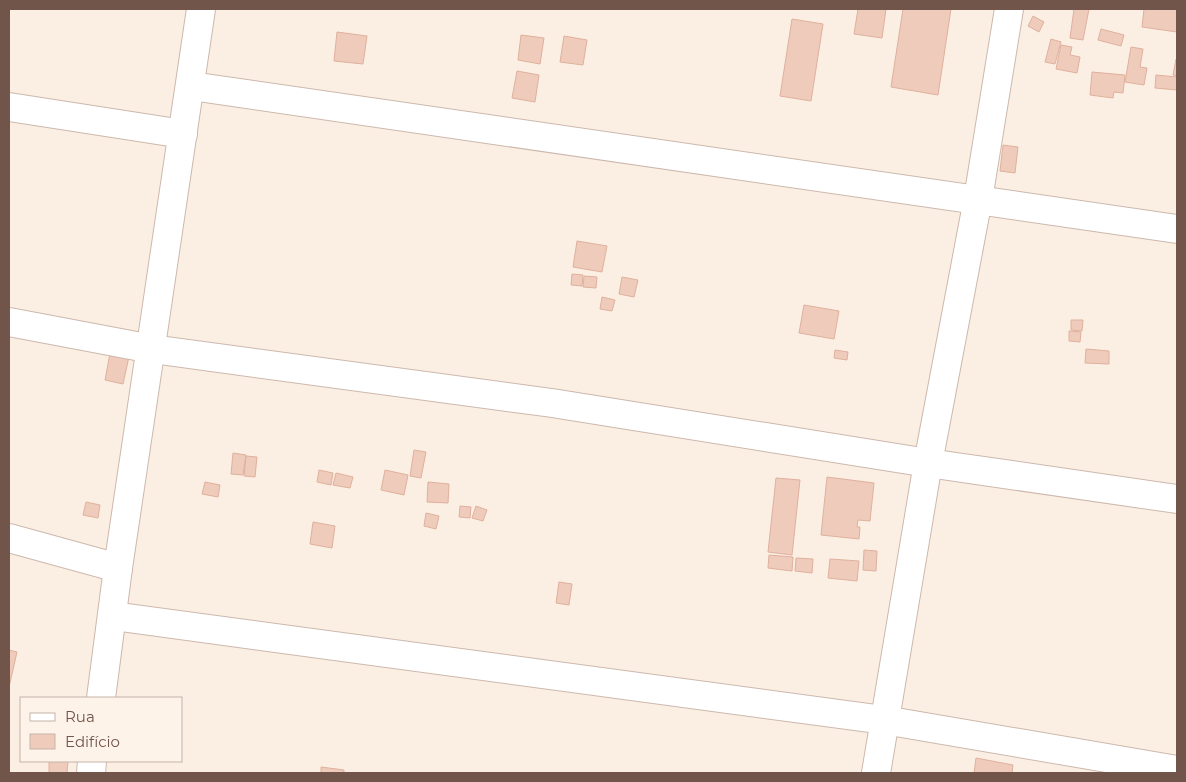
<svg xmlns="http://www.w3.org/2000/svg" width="1186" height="782" font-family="Montserrat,sans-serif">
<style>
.building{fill:#efcbbc;stroke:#e0b09d}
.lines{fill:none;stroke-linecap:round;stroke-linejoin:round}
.minor-casing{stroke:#cdb8ad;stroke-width:30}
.minor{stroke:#fff;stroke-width:28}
</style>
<rect width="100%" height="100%" fill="#fbefe3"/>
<g class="building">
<path d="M858,9H886L882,38L854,34Z"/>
<path d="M903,9H951L938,95L891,87Z"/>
<path d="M1074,9H1089L1083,40L1070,38Z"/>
<path d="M1144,9H1177V32L1142,27Z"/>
<path d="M1033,16L1044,22L1039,32L1028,26Z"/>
<path d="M792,19L823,24L811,101L780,96Z"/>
<path d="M1101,29L1124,35L1121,46L1098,40Z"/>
<path d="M337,32L367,36L363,64L334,61Z"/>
<path d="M521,35L544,38L540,64L518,60Z"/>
<path d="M564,36L587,40L583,65L560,62Z"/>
<path d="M1051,39L1061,42L1055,64L1045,62Z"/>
<path d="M1061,45L1072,47L1070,55L1080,57L1077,73L1056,69Z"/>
<path d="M1131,47L1143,49L1140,67L1147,68L1144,85L1125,82Z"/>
<path d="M1176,59H1177V76L1173,75Z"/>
<path d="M517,71L539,75L535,102L512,98Z"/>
<path d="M1092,72L1125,75L1123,93L1114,92L1113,98L1090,95Z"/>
<path d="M1156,75L1177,77V90L1155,88Z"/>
<path d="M1003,145L1018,147L1015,173L1000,171Z"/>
<path d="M577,241L607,246L602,272L573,267Z"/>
<path d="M572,274L583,275L582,286L571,285Z"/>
<path d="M584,276L597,277L596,288L583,287Z"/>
<path d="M622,277L638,280L634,297L619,294Z"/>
<path d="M602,297L615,300L612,311L600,309Z"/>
<path d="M804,305L839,311L834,339L799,333Z"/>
<path d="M1071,320H1083L1082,331L1071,330Z"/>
<path d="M1069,331L1081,332L1080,342L1069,341Z"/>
<path d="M111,348L130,352L123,384L105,380Z"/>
<path d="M1086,349L1109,351V364L1085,363Z"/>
<path d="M835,350L848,352L847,360L834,358Z"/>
<path d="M414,450L426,452L421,478L410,476Z"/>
<path d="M233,453L246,455L243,475L231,474Z"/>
<path d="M246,456L257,457L255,477L244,476Z"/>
<path d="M319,470L333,473L331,485L317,482Z"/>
<path d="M385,470L408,475L404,495L381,490Z"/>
<path d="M336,473L353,477L350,488L333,485Z"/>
<path d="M827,477L874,483L870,521L858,520L857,527H860L859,539L821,535Z"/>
<path d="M776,478L800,480L792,555L768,552Z"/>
<path d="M205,482L220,485L218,497L202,494Z"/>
<path d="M428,482L449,484L448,503L427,502Z"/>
<path d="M86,502L100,505L98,518L83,515Z"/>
<path d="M460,506L471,507L470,518L459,517Z"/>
<path d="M476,506L487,510L483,521L472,518Z"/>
<path d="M426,513L439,516L436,529L424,526Z"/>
<path d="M313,522L335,526L332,548L310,544Z"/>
<path d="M864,550L877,551L876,571L863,570Z"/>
<path d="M769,555L793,557L792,571L768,568Z"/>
<path d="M796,558L813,559L812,573L795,571Z"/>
<path d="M830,559L859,561L857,581L828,578Z"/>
<path d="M559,582L572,584L569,605L556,603Z"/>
<path d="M9,650L17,652L9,687Z"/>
<path d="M976,758L1013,765L1012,773H974Z"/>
<path d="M49,761H68L67,773H49Z"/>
<path d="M321,767L344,770V773H321Z"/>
</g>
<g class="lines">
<defs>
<g id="minor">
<path d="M191,86L1177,229"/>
<path d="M9,107L183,134"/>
<path d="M9,322L152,349L552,403L928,463L1177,499"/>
<path d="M9,538L118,568"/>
<path d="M113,616L884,720L1177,770"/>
<path d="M101,698L118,568L201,9"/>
<path d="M91,773L92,761"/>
<path d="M876,773L928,463L978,199L1009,9"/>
</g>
</defs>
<use href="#minor" class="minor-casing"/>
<use href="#minor" class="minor"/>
</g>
<rect width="1186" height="782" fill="none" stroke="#71544a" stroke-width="20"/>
<rect x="20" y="697" width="162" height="65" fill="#fef3e8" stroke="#c6b3a9"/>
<rect x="30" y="713" width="25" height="8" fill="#ffffff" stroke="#c6b3a9"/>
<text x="65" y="722" font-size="15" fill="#71544a">Rua</text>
<rect x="30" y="734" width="25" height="15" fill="#efcbbc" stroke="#c6b3a9"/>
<text x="65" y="747" font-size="15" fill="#71544a">Edifício</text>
</svg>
